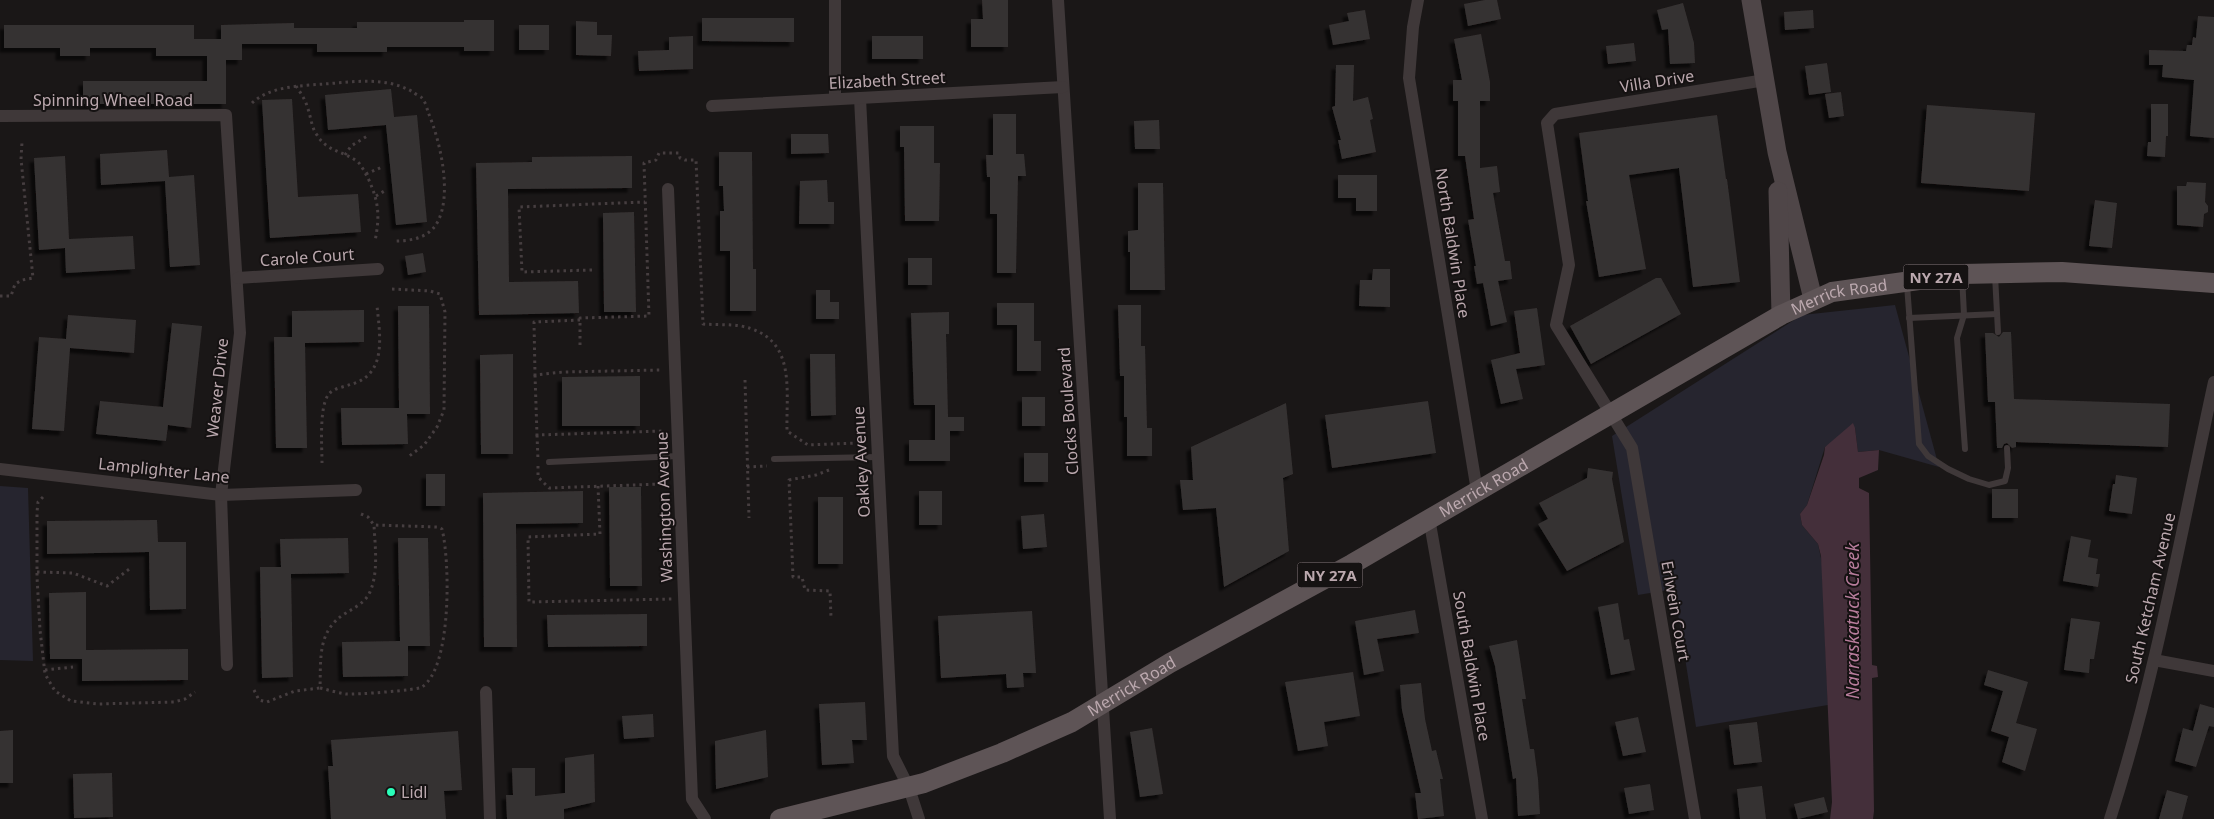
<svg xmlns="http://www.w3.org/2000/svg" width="2214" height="819" font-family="'Noto Sans',sans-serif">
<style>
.green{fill:#26252f}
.water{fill:#442f3a}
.building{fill:#363232;filter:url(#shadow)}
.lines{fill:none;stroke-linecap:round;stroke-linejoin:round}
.path{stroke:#463e40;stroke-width:3;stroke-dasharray:2.5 4;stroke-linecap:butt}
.lane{stroke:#3f3839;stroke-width:6}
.street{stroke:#3f3839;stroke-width:12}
.secondary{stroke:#4f4648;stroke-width:19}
.primary{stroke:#5e5456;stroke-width:20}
.poi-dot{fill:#2affba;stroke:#151212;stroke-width:2}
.labels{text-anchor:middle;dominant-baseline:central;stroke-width:4;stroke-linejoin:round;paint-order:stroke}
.shield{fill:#151212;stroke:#897b7f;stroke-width:1}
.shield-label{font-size:15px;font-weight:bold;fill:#bba8ae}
.street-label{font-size:16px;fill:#bba8ae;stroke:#151212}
.poi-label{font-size:16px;fill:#bba8ae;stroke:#151212;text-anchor:start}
.water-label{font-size:18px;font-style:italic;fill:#b87d9c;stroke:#151212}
</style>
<defs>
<filter id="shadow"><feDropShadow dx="-4.5" dy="4.5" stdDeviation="1" flood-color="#0009"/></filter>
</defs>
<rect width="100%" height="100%" fill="#1a1717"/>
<g class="green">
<path d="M1895,305L1939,467L1879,450L1858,452L1855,428L1825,447L1807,505L1800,514L1802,525L1818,544L1822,563L1828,705L1696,727L1674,589L1638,595L1612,436L1802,315Z"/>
<path d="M0,486L28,488L33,661L0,660Z"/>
</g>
<path class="water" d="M1853,423L1855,428L1858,452L1879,450L1878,470L1859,478V488L1869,493L1872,665L1877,666L1878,677L1872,678L1874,811L1873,819H1830L1832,802L1821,556L1818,544L1802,525L1800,514L1807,505L1824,455L1825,447Z"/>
<g class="building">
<path d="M982,0H1008V47H971V19H983Z"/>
<path d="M1485,0H1497L1501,19L1468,26L1464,4Z"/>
<path d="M1683,3L1694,43L1695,63L1670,64L1668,29L1662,30L1657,10Z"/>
<path d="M1365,10L1370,39L1333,45L1329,25L1349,21L1347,13Z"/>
<path d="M1813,10L1814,28L1785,30L1784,12Z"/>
<path d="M2198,16L2214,17V138L2190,136L2194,80L2162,77L2163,65H2149V50L2186,51L2187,45H2192L2193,37L2196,38Z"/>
<path d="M702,18H794V42L702,41Z"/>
<path d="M464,20H494V51H464V47H387V52H317V44H242V60H226V104H83V81H207V56H156V48H90V56H60V48H4V25H194V39H221V25L294,23V28H357V22H464Z"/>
<path d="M576,21L597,22V35H612L611,56L576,55Z"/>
<rect x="519" y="25" width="30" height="25"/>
<path d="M1481,34L1490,82V101H1480V168L1497,166L1500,192L1493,193L1505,261H1510L1512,279L1498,281L1507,322L1491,326L1483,283L1477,284L1474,266H1476L1468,220L1474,219L1465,156H1458V101H1453V80H1462L1454,39Z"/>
<path d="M693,36V69L639,71L638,51L669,50V37Z"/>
<rect x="872" y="36" width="51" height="23"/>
<path d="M1634,43L1636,61L1608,64L1606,46Z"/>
<path d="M1827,63L1831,92L1809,95L1805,66Z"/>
<path d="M1336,65H1354L1353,101L1368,97L1373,119L1370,120L1376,152L1342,159L1338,140H1341L1332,107L1335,106Z"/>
<path d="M391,89L394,117L417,115L427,222L396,225L386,125L328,130L325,95Z"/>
<path d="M1841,92L1844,116L1829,118L1825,94Z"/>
<path d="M292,99L298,197L358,194L361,232L270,238L262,100Z"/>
<path d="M2151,104H2168V136H2166L2165,157L2147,156L2148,142H2151Z"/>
<path d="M1927,105L2035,113L2029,191L1921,183Z"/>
<path d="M993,114H1016V154H1024L1026,176H1018L1016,273H997V214H990V177H987L986,155H993Z"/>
<path d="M1717,115L1726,179H1727L1740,282L1693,287L1679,168L1629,175L1646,269L1599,277L1586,201H1588L1579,133Z"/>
<path d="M1159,120L1160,149H1135L1134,121Z"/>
<path d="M900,126H934V163H940L939,221H905L904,147H900Z"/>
<path d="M791,134H828L829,153L791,154Z"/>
<path d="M167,150L169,177L194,175L200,265L170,267L165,181L101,185L100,154Z"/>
<path d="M719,152H752L753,269H756V311H730V251H720V211H724L723,186H719Z"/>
<path d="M65,156L69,239L133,236L135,269L66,273L65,248L39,250L34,158Z"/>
<path d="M632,156V188L508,189L509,282L578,281L579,313L479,315L476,163L532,162V157Z"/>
<path d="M1338,175H1377V211H1356V198H1338Z"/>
<path d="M827,180L828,202H834V224H799L800,181Z"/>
<path d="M2187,182L2206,183L2205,202L2208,206V212L2204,214L2203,227L2177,225V186H2186Z"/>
<path d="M1138,183H1163L1165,290H1130V252H1128V231L1138,230Z"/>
<path d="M2095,200L2117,203L2112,248L2089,246Z"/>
<path d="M634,212L636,312H604L603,213Z"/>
<path d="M423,253L426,272L408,275L405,256Z"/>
<rect x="908" y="258" width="24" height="27"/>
<path d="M1373,269H1390V307L1359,306L1360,280H1372Z"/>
<path d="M1656,278H1661L1681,314L1591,364L1570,326Z"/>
<path d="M816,290H830V302H839V319H816Z"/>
<path d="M997,303H1034V341H1041V371H1017V325H997Z"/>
<path d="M1118,305H1141V346H1145L1147,428H1152V456H1127V417H1124V376H1120Z"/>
<path d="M398,306H429L430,414H407L408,444L342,445L341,408H399Z"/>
<path d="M1537,308L1545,365L1516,369L1523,399L1501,404L1491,360L1520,353L1514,311Z"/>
<path d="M364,310V342L305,343L307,448H276L274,337H292V311Z"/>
<path d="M949,312V334H946L948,417H964V431H950V461H909V440H935V405H914L911,313Z"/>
<path d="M68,315L136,320L134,353L70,348L64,431L32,429L39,337L66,339Z"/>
<path d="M172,323L202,326L191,428L168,425L166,441L96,434L100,401L163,407Z"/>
<path d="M2003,332H2011L2014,399L2170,404L2168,447L2016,442V447L2012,448L2007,443L2004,444L2002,448H1997L1995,402H1988L1985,333H1993L1999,337Z"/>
<path d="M513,354V454H481L480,355Z"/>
<path d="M810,354H835L836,415L811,416Z"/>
<path d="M640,376V426H562V377Z"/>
<rect x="1022" y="397" width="23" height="29"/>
<path d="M1428,401L1436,453L1332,468L1325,415Z"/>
<path d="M1286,403L1293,474L1283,478L1289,551L1224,587L1216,508L1183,510L1180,480H1193L1191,447Z"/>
<rect x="1024" y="453" width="24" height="29"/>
<path d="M1588,468L1613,472L1612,479L1624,542L1567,571L1538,524L1548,519L1539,503L1587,478Z"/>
<rect x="426" y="474" width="19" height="32"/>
<path d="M2116,475L2137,478L2132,514L2109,511L2113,484H2115Z"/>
<path d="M609,487H641L642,586H610Z"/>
<rect x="1992" y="489" width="26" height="29"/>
<path d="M583,491V523L516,524L517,647H484L483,493Z"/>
<rect x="919" y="491" width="23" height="34"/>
<rect x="818" y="497" width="25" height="67"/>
<path d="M1044,514L1047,547L1023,549L1021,516Z"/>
<path d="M157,520L158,542H186V609L150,610L149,552L47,554V521Z"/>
<path d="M2071,536L2091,540L2088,557L2098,559L2096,574H2100L2098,587L2063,581Z"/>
<path d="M348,538L349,573L291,574L293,677L262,678L260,567H281L280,539Z"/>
<path d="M398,538H428L430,646H408V676L343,677L342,642L400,641Z"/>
<path d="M86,592V650L188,649V680L82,681V659H50L49,593Z"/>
<path d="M1618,603L1624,640L1629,639L1635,670L1611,675L1598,607Z"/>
<path d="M1415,610L1419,633L1377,639L1384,671L1364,675L1355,621Z"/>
<path d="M1032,611L1036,673H1023L1024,687L1007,688L1006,674L941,678L938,616Z"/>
<path d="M647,614V646L548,647L547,615Z"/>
<path d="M2071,618L2100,622L2094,659H2090L2089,673L2064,670Z"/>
<path d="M1517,640L1526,699H1522L1530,749H1534L1538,779L1540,814L1518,816L1516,778L1513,779L1495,666L1489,646Z"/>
<path d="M1988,670L2028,682L2016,723L2037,729L2025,771L2002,762L2009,737L1991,731L2003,691L1984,685Z"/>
<path d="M1353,672L1360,716L1324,722L1328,746L1298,751L1285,682Z"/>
<path d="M1421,683L1425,719L1432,751L1436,750L1443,779H1440L1444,816L1418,819L1415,793H1421L1402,710L1400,685Z"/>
<path d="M865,702L867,740H852L854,763L822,765L819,704Z"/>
<path d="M2200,704L2214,708V727L2209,726L2196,767L2175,761L2183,728L2193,731Z"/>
<path d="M653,714L654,737L624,739L622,716Z"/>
<path d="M1638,717L1646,752L1623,756L1615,722Z"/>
<path d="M1757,722L1762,762L1734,765L1729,725Z"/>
<path d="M1152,728L1163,794L1140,797L1130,732Z"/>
<path d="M13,730V783H0V731Z"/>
<path d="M766,730L768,777L716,789L715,741Z"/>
<path d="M458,731L462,790L444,791L446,819H331L328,766H333L331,740Z"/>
<path d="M594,754L595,802L564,809V819H507L506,795H513L512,768H535V796L565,793V758Z"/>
<path d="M112,773L113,817L74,818L73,774Z"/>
<path d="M1650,784L1654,810L1629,814L1624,788Z"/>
<path d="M1762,786L1766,819H1740L1737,789Z"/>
<path d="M2167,790L2188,796L2182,819H2159Z"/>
<path d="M1824,797L1828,812L1798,819L1794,804Z"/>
</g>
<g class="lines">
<g class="path">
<path d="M296,86C300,92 305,99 307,106C311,116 311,127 317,135C327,152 344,151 358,162C362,166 365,173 368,178C379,202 380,216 375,241"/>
<path d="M252,103C270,86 300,86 324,84C354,82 385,76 413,92C415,94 420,96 422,98C425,101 427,108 428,112C440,140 453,195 437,223C428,239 409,241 393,241"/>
<path d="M345,155L351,146L369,135"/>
<path d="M366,174L382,167"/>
<path d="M376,196L386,190"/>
<path d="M592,270L522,272L519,207L645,202"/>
<path d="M392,289L430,291L440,294L445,312L444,410L437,427L424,445L408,457"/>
<path d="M0,296H11L15,284L22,280L33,278L21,159L22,142"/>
<path d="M580,320L534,322L535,375L563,372L662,370"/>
<path d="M580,345V318L649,316L644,163L656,160L659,153H679L680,158L685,160H696L703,324C715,325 729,324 741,326C797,337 786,388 787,431L808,445L857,443L863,437"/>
<path d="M535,375L537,435L663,431"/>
<path d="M745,380L749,518"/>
<path d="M537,435L538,460"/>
<path d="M322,463C322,447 319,409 328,395C333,388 344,387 352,384C387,374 380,336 377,306"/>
<path d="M538,466V477L549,488L661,484"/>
<path d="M747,467L767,466"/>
<path d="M829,470L816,475L789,480L793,577H802L805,590L830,591L831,618"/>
<path d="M598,486L600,534L528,537L529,602L672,599"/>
<path d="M43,497L38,502L37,512V577L40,630L45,674L55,691L71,701L98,704L174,702L185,699L195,692"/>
<path d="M361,514L368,517L374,525L438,527L442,529C450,561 452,667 422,687C418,690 354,695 346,694C338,693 329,690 320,688C321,659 317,630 346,613C354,608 364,603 369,594C379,574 375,546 374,525"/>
<path d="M37,572L73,573L107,586L132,567"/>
<path d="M45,670L73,667"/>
<path d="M254,690L259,700L267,702L295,691L320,688"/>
</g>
<g class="lane">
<path d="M1962,275L1964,315L1957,338L1965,449"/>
<path d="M1995,275L1998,332"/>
<path d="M1907,285L1919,444L1928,456L1948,469L1969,479L1989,485L2005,481L2008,468L2007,448"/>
<path d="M1909,318L1997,314"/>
<path d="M774,459L877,457"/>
<path d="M549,462L678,456"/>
</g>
<g class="street">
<path d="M1058,0L1110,819"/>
<path d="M1418,0L1413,27L1409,78L1477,491"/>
<path d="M860,98L893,756L909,788L919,819"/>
<path d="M835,99V0"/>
<path d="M712,106L1063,87"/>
<path d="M0,116L226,115L240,333L221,495L227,665"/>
<path d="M668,189L692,799L705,819"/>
<path d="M238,278L378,269"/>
<path d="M0,469L221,495L356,490"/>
<path d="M1429,518L1482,819"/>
<path d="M2154,660L2214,671"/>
<path d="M486,692L490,819"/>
<path d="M1695,819L1632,448L1556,325L1569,265L1547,123L1555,114L1765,80"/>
<path d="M2110,819C2156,676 2182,528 2214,382"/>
</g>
<g class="secondary">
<path d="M1751,0L1777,152L1813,299"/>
<path d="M1778,191L1781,315"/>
</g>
<path class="primary" id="s1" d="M780,819L924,783L1002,753L1072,722L1170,663L1352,564L1781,315L1832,292L1962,274L2062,272L2214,283"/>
</g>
<circle class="poi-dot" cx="391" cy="792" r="5"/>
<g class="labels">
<g class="shield">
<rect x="1903.5" y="264.5" width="65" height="25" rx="4"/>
<rect x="1297.5" y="562.5" width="65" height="25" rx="4"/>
</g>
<g class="shield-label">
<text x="1936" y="277">NY 27A</text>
<text x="1330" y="575">NY 27A</text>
</g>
<g class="street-label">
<text transform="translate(887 80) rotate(-3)">Elizabeth Street</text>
<text transform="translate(1657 81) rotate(-9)">Villa Drive</text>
<text x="113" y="100">Spinning Wheel Road</text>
<text transform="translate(1453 243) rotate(81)">North Baldwin Place</text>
<text transform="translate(307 257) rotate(-4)">Carole Court</text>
<text stroke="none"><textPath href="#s1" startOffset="1188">Merrick Road</textPath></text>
<text transform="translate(217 388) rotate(-84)">Weaver Drive</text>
<text transform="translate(1068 411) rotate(-94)">Clocks Boulevard</text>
<text transform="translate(861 462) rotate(-93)">Oakley Avenue</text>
<text transform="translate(164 470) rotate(6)">Lamplighter Lane</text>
<text stroke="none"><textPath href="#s1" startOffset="782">Merrick Road</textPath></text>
<text transform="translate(664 507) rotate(-92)">Washington Avenue</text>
<text transform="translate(2150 598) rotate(-77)">South Ketcham Avenue</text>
<text transform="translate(1676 611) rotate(80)">Erlwein Court</text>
<text transform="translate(1472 666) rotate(80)">South Baldwin Place</text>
<text stroke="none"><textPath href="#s1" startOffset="378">Merrick Road</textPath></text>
</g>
<g class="poi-label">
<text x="401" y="792">Lidl</text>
</g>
<g class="water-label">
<text transform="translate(1852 621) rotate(-90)">Narraskatuck Creek</text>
</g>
</g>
</svg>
